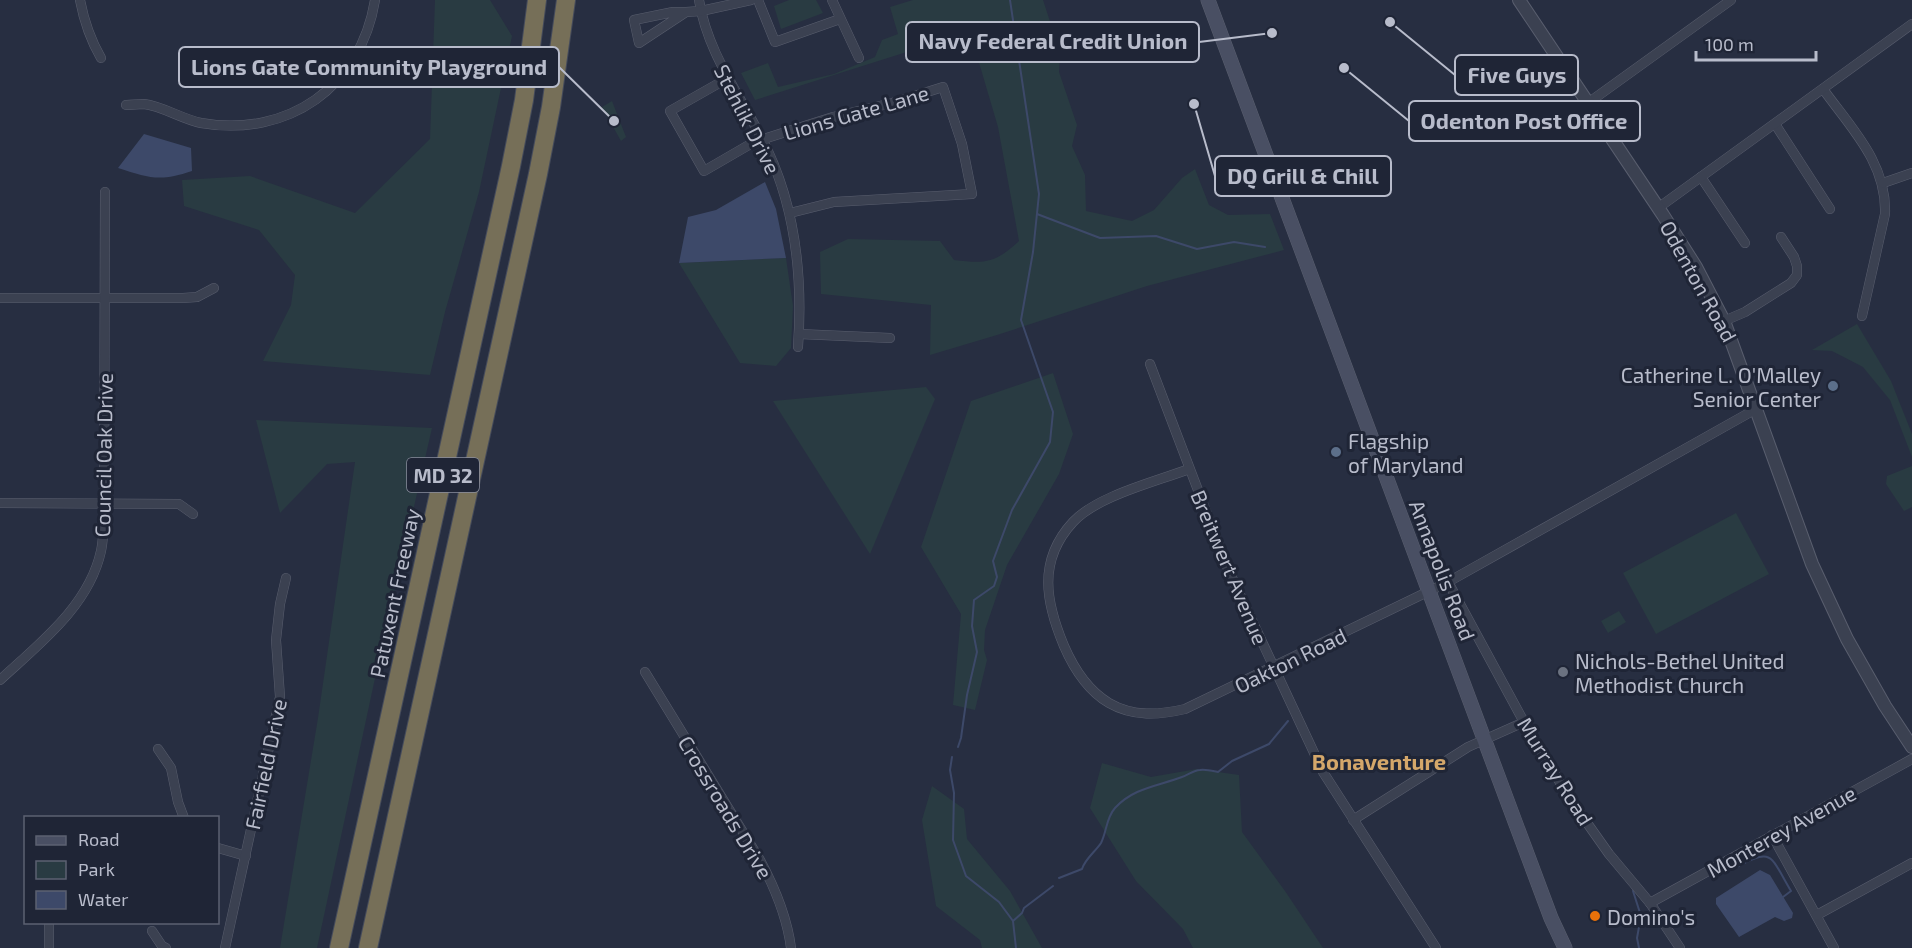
<svg xmlns="http://www.w3.org/2000/svg" width="1912" height="948" font-family="'Exo 2',sans-serif">
<style>
.green{fill:#293b42}
.water{fill:#3d4969}
.lines{fill:none;stroke-linecap:round;stroke-linejoin:round}
.stream{stroke:#3d4969;stroke-width:2}
.minor-casing{stroke:#595e6e;stroke-width:10}
.tertiary-casing{stroke:#595e6e;stroke-width:14}
.secondary-casing{stroke:#595e6e;stroke-width:15}
.motorway-casing{stroke:#454b5b;stroke-width:20}
.minor{stroke:#3b4151;stroke-width:9}
.tertiary{stroke:#3b4151;stroke-width:12}
.secondary{stroke:#494f63;stroke-width:14}
.motorway{stroke:#766f58;stroke-width:18}
.service-dot{fill:#5c6f8a;stroke:#1f2536;stroke-width:2}
.worship-dot{fill:#6b7280;stroke:#1f2536;stroke-width:2}
.food-dot{fill:#e8710a;stroke:#1f2536;stroke-width:2}
.labels{text-anchor:middle;dominant-baseline:central;stroke-width:6;stroke-linejoin:round;paint-order:stroke}
.shield{fill:#1f2536;stroke:#8a8f9e;stroke-width:1.5}
.shield-label{font-size:20px;font-weight:bold;fill:#b8bccb}
.street-label{font-size:21px;fill:#b8bccb;stroke:#1f2536}
.poi-label{font-size:21px;fill:#b8bccb;stroke:#1f2536;text-anchor:start}
.neighbourhood-label{font-size:22px;font-weight:bold;fill:#d4a76a;stroke:#1f2536}
.leader{fill:none;stroke:#b8bccb;stroke-width:2}
.callout-dot{fill:#b8bccb;stroke:#1f2536;stroke-width:2}
.callout{fill:#1f2536;stroke:#b8bccb;stroke-width:2}
.callout-label{font-size:22px;text-anchor:middle;font-weight:bold;fill:#b8bccb}
</style>
<rect width="100%" height="100%" fill="#272e41"/>
<g class="green">
<path d="M435,0H490L512,36L479,192L445,312L430,375L263,361L291,305L295,275L259,230L184,206L182,180L250,176L355,213L430,139Z"/>
<path d="M789,0H816L823,13L781,29L774,6Z"/>
<path d="M913,0H1043L1060,52L1059,72L1077,125L1072,146L1085,175L1086,211L1132,221L1154,210L1182,178L1195,169L1209,205L1228,215L1270,214L1284,250L1147,286L997,335L930,355L931,305L821,294L820,252L848,239L940,241L954,260C986,264 995,263 1019,241L998,127L970,32L755,100L741,73L768,63L778,87L834,74L875,57L882,40L898,34L890,7Z"/>
<path d="M612,101L626,137L621,141L602,107Z"/>
<path d="M786,258L793,306L791,348L776,366L740,363L679,263Z"/>
<path d="M1857,324L1891,381L1912,434V457L1890,400L1863,367L1832,351L1812,350Z"/>
<path d="M1053,373L1073,434L1059,474L1007,565L985,630L984,650L987,660L975,710L953,705L961,614L921,547L971,401Z"/>
<path d="M926,387L935,399L870,554L773,401Z"/>
<path d="M256,420L432,428L380,655L317,948H280L318,718L355,462L327,464L280,513Z"/>
<path d="M1912,466V507L1904,511L1886,484L1887,476Z"/>
<path d="M1736,513L1769,574L1656,634L1623,573Z"/>
<path d="M1619,611L1626,622L1608,633L1601,621Z"/>
<path d="M1102,763L1151,777L1197,769L1239,775L1242,832L1285,891L1323,948H1193L1183,929L1136,881L1090,808Z"/>
<path d="M932,786L964,809L967,839L1010,891L1042,948H982L980,940L936,906L922,820Z"/>
</g>
<g class="water">
<path d="M144,134L191,148L192,171C160,182 149,178 118,168Z"/>
<path d="M765,182L776,209L786,258L679,263L688,217L716,210Z"/>
<path d="M1760,870L1770,875L1793,913L1792,918L1784,921L1775,917L1739,937L1716,904V898Z"/>
</g>
<g class="lines">
<g class="stream">
<path d="M1037,214L1100,238L1156,236L1197,249L1234,242L1265,247"/>
<path d="M958,747L961,738L967,695L977,652L972,626L974,600L994,586L997,577L993,561L1012,510L1050,442L1053,412L1021,320L1033,252L1039,194L1010,0"/>
<path d="M952,757L950,770L954,793L953,840L966,876L999,902L1013,921L1016,948"/>
<path d="M1733,869C1774,847 1769,854 1791,891L1783,897"/>
<path d="M1059,878L1082,869C1085,859 1095,852 1101,843C1107,831 1106,818 1115,808C1133,788 1158,786 1182,777C1188,775 1194,770 1200,770C1205,769 1213,771 1218,772L1232,761L1269,744L1288,721"/>
<path d="M1633,891L1641,916L1637,938L1639,948"/>
<path d="M1013,921L1022,913L1024,908L1053,886"/>
</g>
<defs>
<g id="minor">
<path d="M80,0C84,21 90,39 101,58"/>
<path d="M699,0C707,51 738,92 761,137C795,201 803,276 798,347"/>
<path d="M758,0L775,42L840,19"/>
<path d="M832,0L859,58"/>
<path d="M686,12H673L634,20L639,43L686,12L701,11L751,0"/>
<path d="M728,78L670,111L704,171L754,142L833,117L892,103L943,87L962,144L972,194L834,202L790,213"/>
<path d="M1823,89C1851,128 1887,163 1885,214L1862,316"/>
<path d="M1588,103L1731,0"/>
<path d="M126,105C132,105 138,104 144,104C162,106 182,119 201,123C288,138 361,87 375,0"/>
<path d="M1775,124L1830,209"/>
<path d="M1701,177L1745,243"/>
<path d="M1883,183L1912,173"/>
<path d="M1658,208L1912,24"/>
<path d="M0,298H183L197,297L214,288"/>
<path d="M1724,321L1745,312L1791,283L1797,275V266L1794,257L1781,237"/>
<path d="M799,334L890,338"/>
<path d="M1150,364L1228,569L1323,772L1436,948"/>
<path d="M1189,469C1155,482 1097,496 1073,522C1037,561 1046,603 1064,646C1074,669 1087,690 1109,703C1133,717 1159,715 1185,709L1448,582L1756,409"/>
<path d="M0,503L179,504L193,514"/>
<path d="M1448,582L1524,722L1568,796L1609,854L1650,903L1680,948"/>
<path d="M645,672L760,860C775,888 787,916 791,948"/>
<path d="M0,680C39,644 89,606 101,551C103,542 103,533 104,524L105,192"/>
<path d="M158,749L171,768L178,802L184,818"/>
<path d="M1353,820L1468,747L1524,722"/>
<path d="M1772,835L1834,948"/>
<path d="M218,848L246,856"/>
<path d="M1650,903L1912,759"/>
<path d="M1817,915L1912,863"/>
<path d="M152,931L162,946L166,948"/>
<path d="M49,948V922"/>
<path d="M225,948L280,697L276,640L280,604L286,578"/>
</g>
<path id="tertiary" d="M1519,0L1663,215L1696,267L1724,321L1812,564L1847,639L1885,706L1912,747"/>
<path id="secondary" d="M1208,0L1551,918L1565,948"/>
<g id="motorway">
<path d="M339,948L511,166L524,100L537,0"/>
<path d="M368,948L538,174L551,107L566,0"/>
</g>
</defs>
<use href="#minor" class="minor-casing"/>
<use href="#tertiary" class="tertiary-casing"/>
<use href="#secondary" class="secondary-casing"/>
<use href="#motorway" class="motorway-casing"/>
<use href="#minor" class="minor"/>
<use href="#tertiary" class="tertiary"/>
<use href="#secondary" class="secondary"/>
<use href="#motorway" class="motorway"/>
</g>
<g class="service-dot">
<circle cx="1833" cy="386" r="6"/>
<circle cx="1336" cy="452" r="6"/>
</g>
<circle class="worship-dot" cx="1563" cy="672" r="6"/>
<circle class="food-dot" cx="1595" cy="916" r="6"/>
<g class="labels">
<rect class="shield" x="407" y="458" width="72" height="34" rx="4.5"/>
<g class="shield-label">
<text x="443" y="475">MD 32</text>
</g>
<g class="street-label">
<text transform="translate(856 112) rotate(-16)">Lions Gate Lane</text>
<text transform="translate(748 119) rotate(63)">Stehlik Drive</text>
<text transform="translate(1699 281) rotate(61)">Odenton Road</text>
<text transform="translate(103 455) rotate(-89)">Council Oak Drive</text>
<text transform="translate(1230 567) rotate(67)">Breitwert Avenue</text>
<text transform="translate(1443 570) rotate(69)">Annapolis Road</text>
<text transform="translate(394 593) rotate(-78)">Patuxent Freeway</text>
<text transform="translate(1290 660) rotate(-26)">Oakton Road</text>
<text transform="translate(265 764) rotate(-78)">Fairfield Drive</text>
<text transform="translate(1556 771) rotate(58)">Murray Road</text>
<text transform="translate(726 807) rotate(59)">Crossroads Drive</text>
<text transform="translate(1781 831) rotate(-29)">Monterey Avenue</text>
</g>
<g class="poi-label">
<text x="1821" y="374" text-anchor="end">Catherine L. O'Malley<tspan x="1821" dy="24">Senior Center</tspan></text>
<text x="1348" y="440">Flagship<tspan x="1348" dy="24">of Maryland</tspan></text>
<text x="1575" y="660">Nichols-Bethel United<tspan x="1575" dy="24">Methodist Church</tspan></text>
<text x="1607" y="916">Domino's</text>
</g>
<g class="neighbourhood-label">
<text x="1379" y="761">Bonaventure</text>
</g>
</g>
<path class="leader" d="M1272 33L1199 42M614 121L559 67M1390 22L1455 75M1344 68L1409 121M1194 104L1215 176"/>
<g class="callout-dot">
<circle cx="1272" cy="33" r="6"/>
<circle cx="614" cy="121" r="6"/>
<circle cx="1390" cy="22" r="6"/>
<circle cx="1344" cy="68" r="6"/>
<circle cx="1194" cy="104" r="6"/>
</g>
<g class="callout">
<rect x="906" y="22" width="293" height="40" rx="6"/>
<rect x="179" y="47" width="380" height="40" rx="6"/>
<rect x="1455" y="55" width="123" height="40" rx="6"/>
<rect x="1409" y="101" width="231" height="40" rx="6"/>
<rect x="1215" y="156" width="176" height="40" rx="6"/>
</g>
<g class="callout-label">
<text x="1053" y="49">Navy Federal Credit Union</text>
<text x="369" y="75">Lions Gate Community Playground</text>
<text x="1517" y="83">Five Guys</text>
<text x="1524" y="129">Odenton Post Office</text>
<text x="1303" y="184">DQ Grill &amp; Chill</text>
</g>
<rect x="24" y="816" width="195" height="108" fill="#1f2536" stroke="#5c6172" stroke-width="1.5"/>
<rect x="36" y="836" width="30" height="9" fill="#494f63" stroke="#5c6172" stroke-width="1.5"/>
<text x="78" y="846" font-size="18" fill="#b8bccb">Road</text>
<rect x="36" y="861" width="30" height="18" fill="#293b42" stroke="#5c6172" stroke-width="1.5"/>
<text x="78" y="876" font-size="18" fill="#b8bccb">Park</text>
<rect x="36" y="891" width="30" height="18" fill="#3d4969" stroke="#5c6172" stroke-width="1.5"/>
<text x="78" y="906" font-size="18" fill="#b8bccb">Water</text>
<path d="M1696 51v9h120v-9" fill="none" stroke="#b8bccb" stroke-width="3"/>
<text x="1705" y="51" font-size="18" fill="#b8bccb" stroke="#1f2536" stroke-width="4.5" paint-order="stroke">100 m</text>
</svg>
